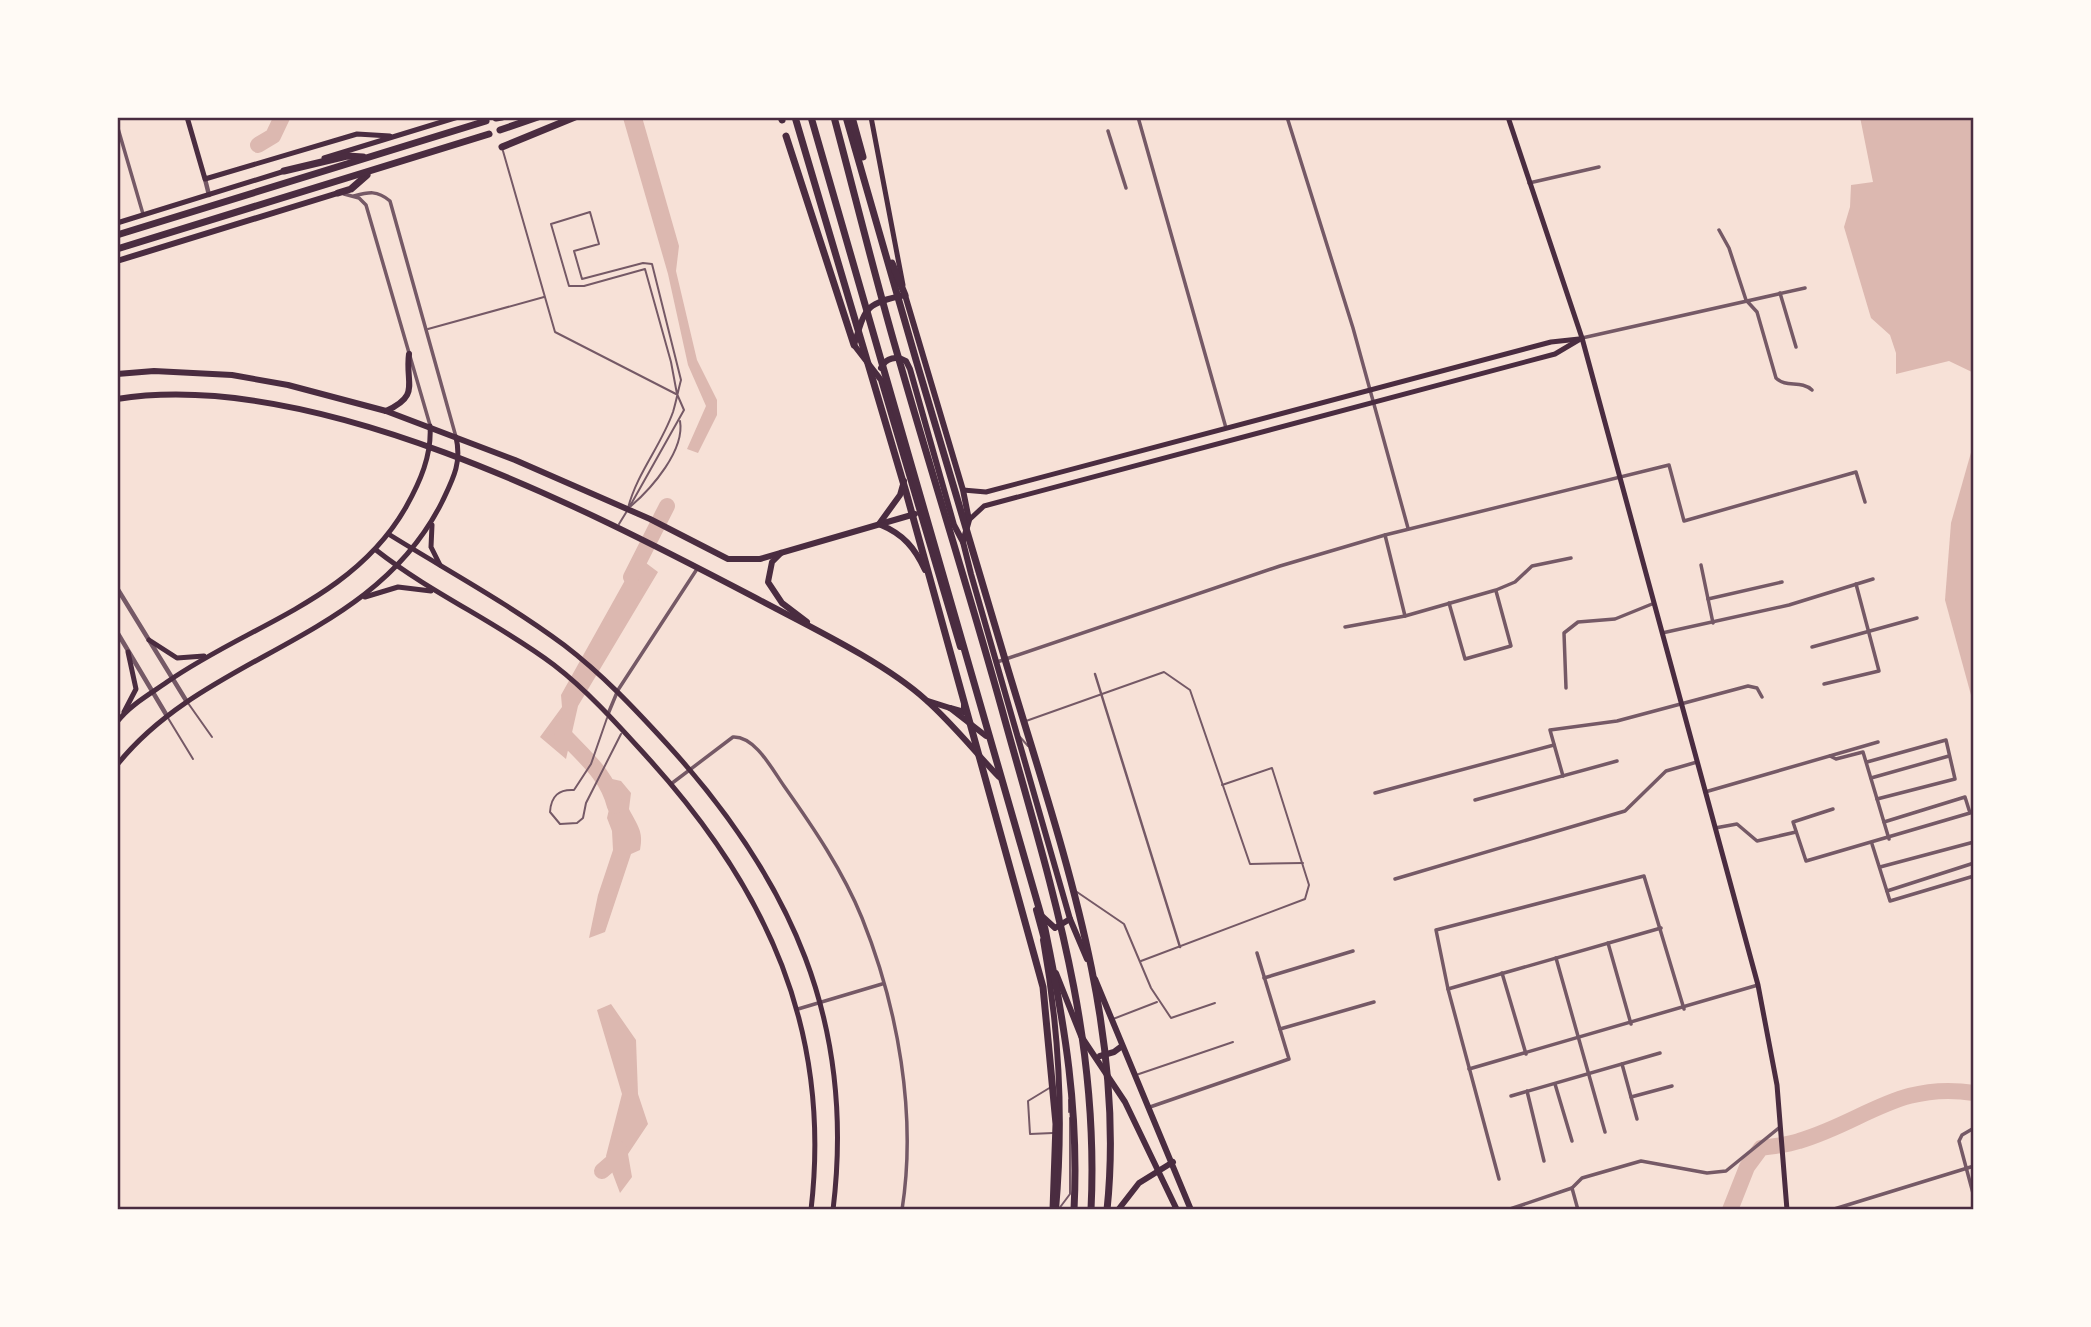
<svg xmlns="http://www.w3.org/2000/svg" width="2091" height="1327" font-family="'Noto Sans',sans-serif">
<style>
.water{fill:#dcb8b0}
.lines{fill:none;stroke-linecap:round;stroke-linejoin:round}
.river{stroke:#dcb8b0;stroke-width:16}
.service{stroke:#755966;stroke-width:2}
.pedestrian{stroke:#755966;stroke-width:2.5}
.minor{stroke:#755966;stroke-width:3.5}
.tertiary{stroke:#755966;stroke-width:4.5}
.secondary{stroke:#4a2c40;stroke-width:5}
.primary{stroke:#4a2c40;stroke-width:6}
.trunk{stroke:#4a2c40;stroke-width:6}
.motorway{stroke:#4a2c40;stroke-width:7}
.neatline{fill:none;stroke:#4a2c40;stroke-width:2.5}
</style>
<rect width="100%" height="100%" fill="#f7e1d7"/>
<g class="water">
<path d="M642,117L679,246L676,271L697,360L717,400V415L698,453L687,449L706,406L688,365L668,274L623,118Z"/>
<path d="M1860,117H1974V373L1949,361L1896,374V353L1890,335L1871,318L1844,227L1850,207L1851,185L1873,182Z"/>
<path d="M1974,442V706L1945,600L1951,523Z"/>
<path d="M638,557L658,572L578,706L566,759L540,737L562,707L561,695Z"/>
<path d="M612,779L621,781L631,793L629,809C637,825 644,831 640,850L631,854L605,932L589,938L598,895L613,850L612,831L607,818L610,805L606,791Z"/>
<path d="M611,1004L636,1040L638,1094L648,1124L628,1154L632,1177L620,1193L606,1156L622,1094L597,1010Z"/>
</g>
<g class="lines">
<g class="river">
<path d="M258,145L273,136L282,117"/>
<path d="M631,577L667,506"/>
<path d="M563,726L562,733C584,757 607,774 615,806"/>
<path d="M602,1171L617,1158L619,1149"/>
<path d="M1730,1210L1747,1167L1761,1148C1774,1146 1787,1145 1799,1141C1864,1122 1899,1081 1974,1093"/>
</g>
<g class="service">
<path d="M503,151L555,332L676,394"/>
<path d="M428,329L544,297"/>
<path d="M631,506C652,488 685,450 680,421"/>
<path d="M628,508C637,473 661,446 673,412C676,402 678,391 681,380L652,264L643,263L582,279L574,251L599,244L590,212L551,224L569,286H584L645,269L671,362L677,394L684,410L630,506"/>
<path d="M619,524L627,511"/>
<path d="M188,703L212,737"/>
<path d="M168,718L193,759"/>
<path d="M607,718L591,764L574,790C559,789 551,796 550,812L560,824L577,823L583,818L586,803L621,734"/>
<path d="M1026,721L1164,672L1190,690L1250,864L1303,863"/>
<path d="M1020,737L1028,746"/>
<path d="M1077,892L1124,924L1151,988L1171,1018L1215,1003"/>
<path d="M1141,961L1305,899L1309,885L1272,768L1222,785"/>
<path d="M1113,1019L1157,1002"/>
<path d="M1136,1075L1233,1042"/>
<path d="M1051,1087L1028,1101L1030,1134L1053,1133"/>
<path d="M1069,1100V1112"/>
<path d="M1058,1210L1070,1194V1118"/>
</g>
<path class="pedestrian" d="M1095,674L1180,947"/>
<g class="minor">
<path d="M1138,117L1226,428"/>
<path d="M1287,117L1353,328L1408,528"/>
<path d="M117,125L143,214"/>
<path d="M1108,131L1126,188"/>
<path d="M1529,183L1599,167"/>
<path d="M344,194L359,198L366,205L430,425"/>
<path d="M354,196C369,192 377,190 390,201L456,437"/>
<path d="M1719,230L1729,248L1746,300L1757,312L1776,378C1786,388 1801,380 1812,390"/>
<path d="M1780,293L1796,347"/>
<path d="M1582,338L1805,288"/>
<path d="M1385,535L1405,616"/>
<path d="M1701,565L1713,623"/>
<path d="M1708,599L1782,582"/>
<path d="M1449,603L1465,659L1511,646L1496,591"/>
<path d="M1345,627L1405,616L1496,590L1515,582L1532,566L1571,558"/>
<path d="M1662,633L1789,605L1873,579"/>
<path d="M1812,647L1917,618"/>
<path d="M997,662L1280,566L1385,535L1669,465L1684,521L1856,472L1865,502"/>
<path d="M1824,684L1879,671L1856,584"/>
<path d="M1566,688L1564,633L1578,622L1615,619L1652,604"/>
<path d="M608,714L618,690L697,569"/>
<path d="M1830,756L1836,759L1863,752L1889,839"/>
<path d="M1867,762L1946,740L1955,779L1877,799"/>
<path d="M1563,776L1550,730L1617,721L1748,686L1757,688L1762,697"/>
<path d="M1871,778L1949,756"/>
<path d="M671,784L733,737C755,736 772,769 784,786C813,827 843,871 862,918C898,1008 917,1114 902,1210"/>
<path d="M1705,792L1878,742"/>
<path d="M1375,793L1554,745"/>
<path d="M1475,800L1617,761"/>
<path d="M1833,809L1793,822L1806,861L1970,813L1965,797L1884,822"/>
<path d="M1715,828L1737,824L1757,841L1796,832"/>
<path d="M1872,844L1890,901L1974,876"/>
<path d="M1880,867L1974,842"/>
<path d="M1395,879L1625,811L1666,771L1697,762"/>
<path d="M1887,891L1974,863"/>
<path d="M1608,943L1631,1024"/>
<path d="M1556,958L1605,1132"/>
<path d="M1502,973L1526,1054"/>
<path d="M1264,978L1353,951"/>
<path d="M1448,989L1661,928"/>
<path d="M798,1009L882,984"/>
<path d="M1280,1029L1374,1002"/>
<path d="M1622,1064L1637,1119"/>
<path d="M1469,1069L1758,985"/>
<path d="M1555,1084L1572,1141"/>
<path d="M1527,1091L1544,1161"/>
<path d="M1511,1096L1660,1053"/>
<path d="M1631,1097L1672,1086"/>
<path d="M1150,1107L1289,1059L1257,953"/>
<path d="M1974,1128L1962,1135L1959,1141L1974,1197"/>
<path d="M1499,1179L1448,989L1436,930L1644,876L1684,1009"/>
<path d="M1572,1188L1582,1178L1641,1161L1707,1173L1726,1171L1780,1127"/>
<path d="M1507,1210L1572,1188L1578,1210"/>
<path d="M1831,1210L1974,1166"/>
</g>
<g class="tertiary">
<path d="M205,179L209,195"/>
<path d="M117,588L187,702"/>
<path d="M117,632L167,716"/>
</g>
<g class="secondary">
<path d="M187,117L205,179L357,134L390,136"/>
<path d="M871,117L903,285"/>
<path d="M1508,117L1582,338L1758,985L1777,1085L1787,1210"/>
<path d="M324,158L458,117"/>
<path d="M117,223L285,171"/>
<path d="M963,490L986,492L1551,342L1579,339"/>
<path d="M969,520L984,506L1555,354L1582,338"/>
<path d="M432,525L431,547L440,565"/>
<path d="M390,535C448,571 509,604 564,645C602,674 634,708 667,744C791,880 856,1022 833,1210"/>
<path d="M376,550C432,594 497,622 554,665C589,692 618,725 648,758C767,889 832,1030 811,1210"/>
<path d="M365,597L398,587L431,591"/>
<path d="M149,640L177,658L204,656"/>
<path d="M124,712L136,689L128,652"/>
<path d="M117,722C130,705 150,694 167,682C250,624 353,600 406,507C420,482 432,455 430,426"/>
<path d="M117,765C207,652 372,642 442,502C453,479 462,463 456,437"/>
</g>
<path class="primary" d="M117,261L338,193"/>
<g class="trunk">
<path d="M881,368C886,357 897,356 906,361L910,369L954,525L963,542"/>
<path d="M117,374L154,371L232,375L288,385L386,411L515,460L650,519L728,559H760L915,514"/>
<path d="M117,399C314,368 582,507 754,597C806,625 883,661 926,700C952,723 975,752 999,777"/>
<path d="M386,411C421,395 405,384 409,354"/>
<path d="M879,524L900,495L904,481"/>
<path d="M881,525C903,534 915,548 925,570"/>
<path d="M781,553L772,562L768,582L782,603L807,622"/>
<path d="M960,647L881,380L854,345C866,307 864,304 905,295L963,490L969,520L963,542L971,574L1070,919L1087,959"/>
<path d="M928,701L950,708L986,736"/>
<path d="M950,708L964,712V705"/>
<path d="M1036,910L1045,943"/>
<path d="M1043,917L1055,928L1070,919"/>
<path d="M1043,940C1059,1028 1064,1120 1056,1210"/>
<path d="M1056,973L1081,1036L1125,1102L1177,1210"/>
<path d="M1095,979L1191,1210"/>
<path d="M1100,1056L1114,1052L1122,1046"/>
<path d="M1118,1210L1139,1183L1173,1162"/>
</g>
<g class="motorway">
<path d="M781,117L782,120"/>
<path d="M795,117L906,492L1043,987L1056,1124L1053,1210"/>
<path d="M811,117L1045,929C1065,1026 1079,1110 1074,1210"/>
<path d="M834,117C856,199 876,282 900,363C933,478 969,591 1001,706C1048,877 1100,1028 1091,1210"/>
<path d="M846,117C897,297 950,477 1004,656C1057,835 1127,1020 1107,1210"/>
<path d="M852,117L863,157"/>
<path d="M496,118L502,117"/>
<path d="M500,130L538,117"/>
<path d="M786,136L854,345"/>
<path d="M502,147L575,117"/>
<path d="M284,171L347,156L363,157"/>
<path d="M338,193L351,189L367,175"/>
<path d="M117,235L486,121"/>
<path d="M117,249L489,134"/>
<path d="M892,263L905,295"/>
</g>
</g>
<rect width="2091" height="1327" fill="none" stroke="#fffaf5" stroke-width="238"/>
<rect x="119" y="119" width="1853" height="1089" class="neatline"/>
</svg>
